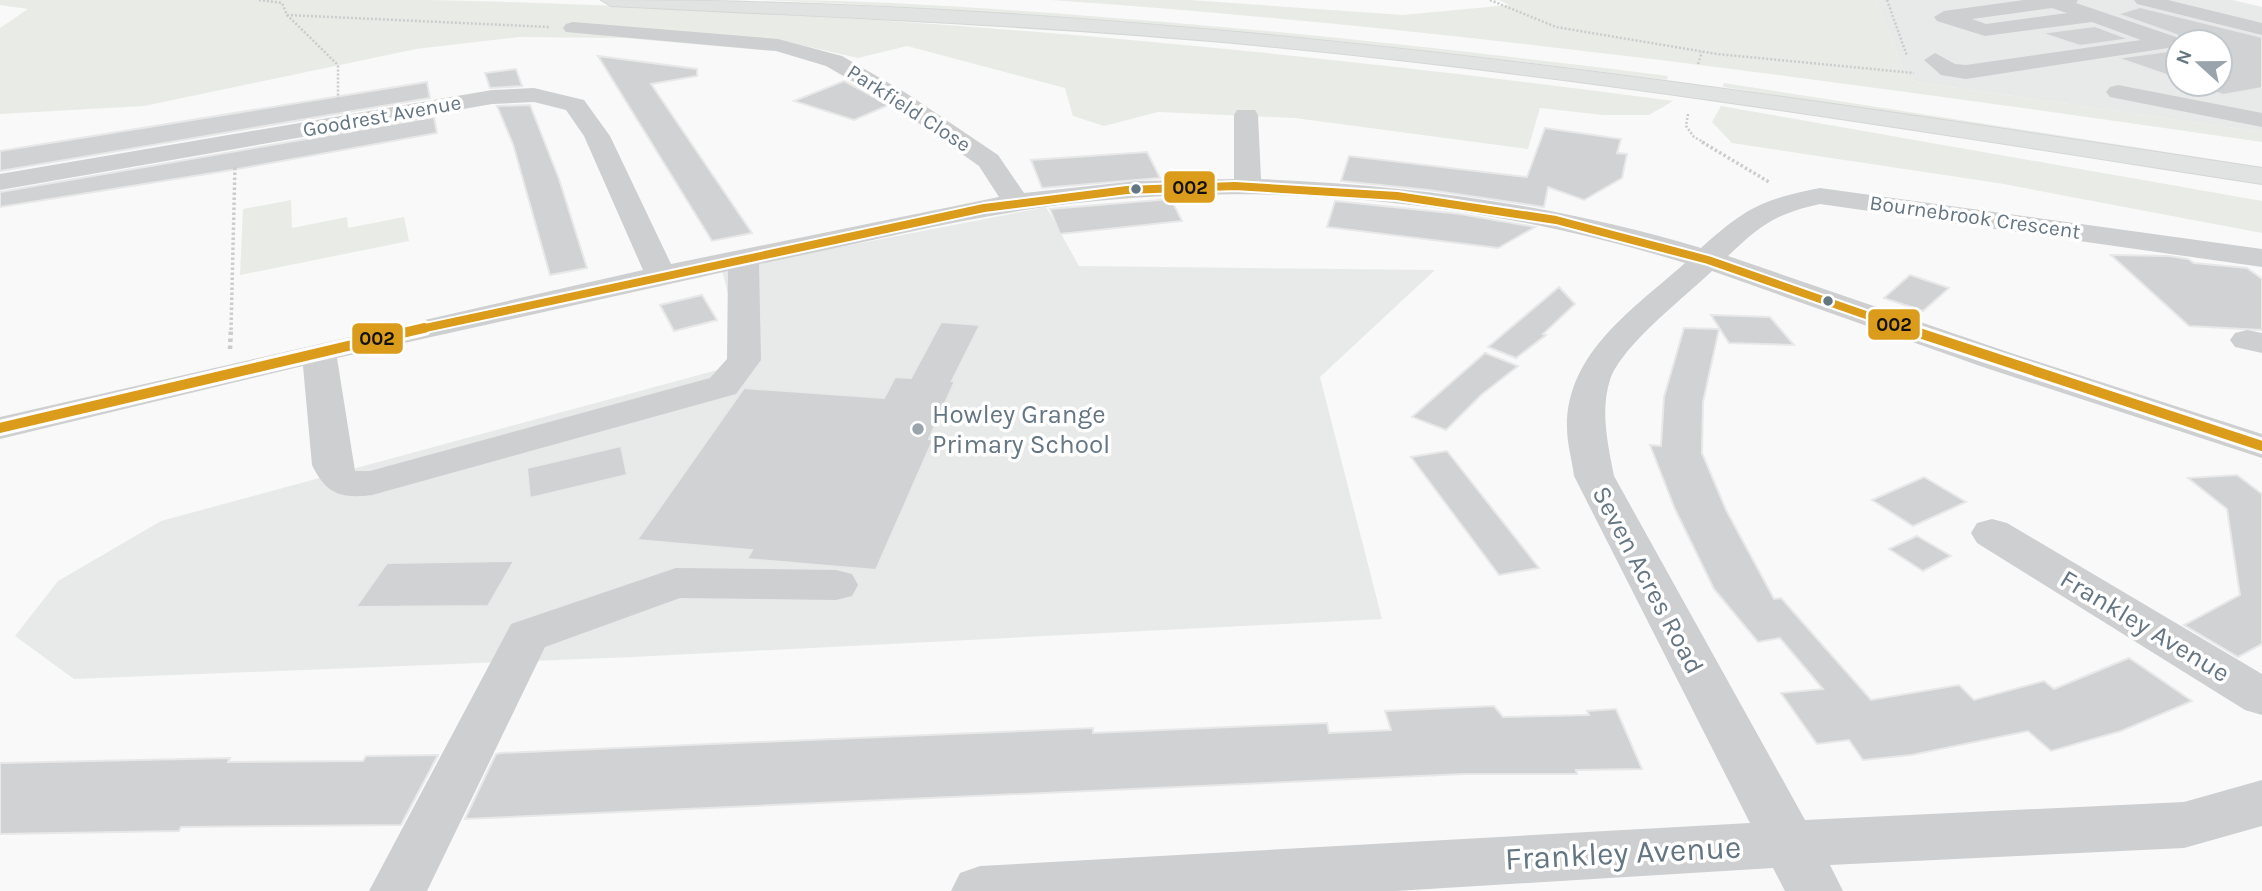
<svg xmlns="http://www.w3.org/2000/svg" width="2262" height="891" font-family="Karla,sans-serif">
<style>
.built{fill:#e8e9e9;fill-rule:evenodd}
.green{fill:#e8ebe6}
.building{fill:#d0d2d3;stroke:#e8e8e8;stroke-width:2}
.lines{fill:none;stroke-linecap:round;stroke-linejoin:round}
.highway-casing{stroke:#d5d6d6;stroke-width:2}
.path-far2{stroke:#cbcccd;stroke-width:2.5;stroke-dasharray:2 2;stroke-linecap:butt}
.path-far1{stroke:#cbcccd;stroke-width:3.5;stroke-dasharray:2.5 2.5;stroke-linecap:butt}
.path{stroke:#cbcccd;stroke-width:4.5;stroke-dasharray:3.5 3.5;stroke-linecap:butt}
.minor{fill:#cecfd0;fill-rule:evenodd}
.highway{fill:#e1e2e2;fill-rule:evenodd}
.bus-1-far1-casing{stroke:#fff;stroke-width:12}
.bus-1-casing{stroke:#fff;stroke-width:16}
.bus-1-far1{stroke:#da9c1a;stroke-width:8}
.bus-1{stroke:#da9c1a;stroke-width:10}
.bus-dot{fill:#657683;stroke:#fff;stroke-width:2.5}
.poi-dot{fill:#99a4ac;stroke:#fff;stroke-width:2.5}
.labels{text-anchor:middle;dominant-baseline:central;stroke-width:7;stroke-linejoin:round;paint-order:stroke}
.far-street-label{font-size:21px;fill:#657683;stroke:#fff}
.poi-label{font-size:26px;fill:#657683;stroke:#fff;text-anchor:start}
.street-label{font-size:26px;fill:#657683;stroke:#fff}
.near-street-label{font-size:32px;fill:#657683;stroke:#fff}
.line-badge{stroke:#fff;stroke-width:2.5}
.pale-badge-label{font-size:19px;text-anchor:middle;font-weight:bold;fill:#111}
</style>
<rect width="100%" height="100%" fill="#f9f9f9"/>
<g class="built">
<path d="M1876,0H2232L2262,7V132L1916,82L1905,74ZM2178,42H2220V84H2178Z"/>
<path d="M1046,207L1079,266L1435,270L1320,377L1382,619L633,657L74,679L15,636L58,581L161,521L732,366L733,315L722,270Z"/>
</g>
<g class="green">
<path d="M0,0C143,0 287,0 430,0C846,9 1261,46 1673,101L1649,115H1603L1540,108L1528,149L1295,118L1158,112L1104,126L1073,116L1065,88L907,46L858,58L783,41L772,51L624,38L519,37L416,49L144,106L0,114V28L28,9L0,5Z"/>
<path d="M764,0C881,0 998,9 1114,18C1299,32 1484,53 1668,76L1667,80C1367,40 1066,13 764,0Z"/>
<path d="M1051,0H1190L1403,15L1509,5L1499,0H1876L1905,74L1916,82L2262,132V142C1860,84 1457,28 1051,0Z"/>
<path d="M1724,83L2262,167V170L1723,87Z"/>
<path d="M1721,106L2262,201V233L1998,183L1732,143L1712,122Z"/>
<path d="M291,200L292,228L347,217L348,228L404,217L409,241L240,275L243,209Z"/>
</g>
<g class="building">
<path d="M2140,7L2262,37V88L2223,95L2192,84H2220V42H2181L2177,35L2117,14Z"/>
<path d="M2095,26L2130,39L2080,46L2041,33Z"/>
<path d="M2178,46V79L2117,58L2168,51Z"/>
<path d="M598,56L697,69V76L651,84L752,233L712,241Z"/>
<path d="M516,69L522,86L490,88L485,73Z"/>
<path d="M844,81L889,105L854,120L794,101Z"/>
<path d="M427,82L430,98L0,171V151Z"/>
<path d="M530,105L559,179L587,268L550,275L513,144L497,106Z"/>
<path d="M434,117L437,133L238,169L0,207V192Z"/>
<path d="M1545,128L1621,139L1617,153L1627,154L1622,178L1584,200L1548,187L1544,207L1429,190L1341,181L1349,156L1527,177Z"/>
<path d="M1147,152L1160,178L1042,188L1031,160Z"/>
<path d="M1171,199L1182,221L1060,234L1050,209Z"/>
<path d="M1335,201L1460,214L1535,227L1498,248L1327,227Z"/>
<path d="M2111,255L2169,256L2188,259L2194,263L2247,268L2262,279V330L2189,326Z"/>
<path d="M1910,275L1949,288L1923,311L1884,298Z"/>
<path d="M1559,287L1575,304L1543,334L1546,335L1516,358L1488,347Z"/>
<path d="M702,295L717,320L674,331L660,305Z"/>
<path d="M1711,315L1770,317L1794,345L1729,343Z"/>
<path d="M941,322L980,325L952,381H955L929,439L933,440L876,570L747,559L752,550L637,540L744,388L884,398L895,377L911,378Z"/>
<path d="M1684,328L1719,329L1703,402L1702,453L1726,510L1774,599L1781,598L1871,700L1959,685L1974,700L2044,681L2054,689L2129,658L2192,701L2121,731L2051,751L2028,731L1911,755L1863,760L1849,740L1817,744L1781,693L1823,689L1780,638L1758,642L1714,589L1675,509L1650,445L1661,446L1664,397Z"/>
<path d="M1485,353L1518,366L1481,395L1446,430L1412,417Z"/>
<path d="M621,446L627,475L530,498L527,468Z"/>
<path d="M1447,451L1539,568L1499,575L1411,457Z"/>
<path d="M2237,475L2262,494V644L2238,657L2184,625L2240,595L2227,509L2188,478Z"/>
<path d="M1924,477L1966,502L1913,526L1872,500Z"/>
<path d="M1917,536L1951,556L1923,571L1889,549Z"/>
<path d="M514,561L488,606L356,607L387,563Z"/>
<path d="M1494,706L1503,717L1589,715L1587,711L1616,709L1642,769L1576,770L1577,774H1464L465,819L496,754L500,753L1093,728V733L1327,723L1329,733L1391,730L1385,711Z"/>
<path d="M438,755L401,825L181,827L179,831L0,834V763L230,758L228,762L363,761L366,756Z"/>
</g>
<g class="lines">
<defs>
<path id="highway" d="M601,0C1159,0 1712,84 2262,168V184C1913,130 1563,72 1211,41C1012,24 811,16 611,6Z"/>
</defs>
<use href="#highway" class="highway-casing"/>
<g class="path-far2">
<path d="M259,0L282,3L287,15L338,65V99"/>
<path d="M1490,0L1556,27L1717,54L1914,73"/>
<path d="M1887,0L1907,56"/>
<path d="M287,15L549,27"/>
<path d="M1698,64L1702,52"/>
<path d="M1688,114L1686,126L1694,137L1705,143"/>
</g>
<g class="path-far1">
<path d="M1702,142L1769,182"/>
<path d="M231,330L235,165"/>
</g>
<path class="path" d="M230,349L231,328"/>
<g class="minor">
<path d="M2024,0H2078L2076,3L2176,37L2179,42L2168,48L1966,79L1941,75L1924,60L1935,53L1955,64L1966,65L2141,40L2092,22L1985,36L1937,21L1934,17L1944,11ZM2052,8L2067,13L1986,24L1972,19Z"/>
<path d="M2134,0H2168L2262,23V35L2137,4Z"/>
<path d="M573,22L778,39L842,56L906,93L998,155L1024,193L1137,181L1234,179V115L1237,110H1255L1258,115L1261,179C1411,185 1558,205 1701,248C1747,207 1761,200 1820,188L2262,249V267L1820,204C1775,214 1761,225 1728,256L2008,352L2262,434V458L1983,367L1712,271C1684,298 1622,345 1610,380C1600,411 1608,445 1614,476L1805,820L2184,802L2262,780V826L2184,848L1830,865L1843,891H1785L1773,868L1396,891H951L960,873L980,866L1750,823L1574,476C1572,460 1567,444 1567,428C1566,352 1635,308 1685,263C1491,203 1280,180 1077,203C970,215 865,243 759,264L761,360L736,394L372,495C341,499 326,494 312,465L303,366L0,439V417L643,270L584,136L566,110L534,102L492,104L0,190V174L492,90L534,88L584,100L610,136L671,264L999,197L979,166L890,103L826,66L776,51L566,32L563,28L566,24ZM728,271L727,359L710,378L370,471H355L337,358Z"/>
<path d="M2118,85L2262,113V127L2110,97L2106,92L2110,87Z"/>
<path d="M2247,330L2262,333V353L2235,347L2230,340L2235,333Z"/>
<path d="M1992,519L2007,523L2262,674V715L2245,710L1977,543L1971,533L1977,523Z"/>
<path d="M676,568L836,570L852,574L858,585L852,596L836,600L680,598L545,647L427,891H369L511,624Z"/>
</g>
<use href="#highway" class="highway"/>
<defs>
<path id="bus-1-far1" d="M416,330L984,208L1127,190L1235,186L1397,196L1556,220L1708,260L1909,330"/>
<g id="bus-1">
<path d="M1904,328L2262,446"/>
<path d="M0,428L424,328"/>
</g>
</defs>
<use href="#bus-1-far1" class="bus-1-far1-casing"/>
<use href="#bus-1" class="bus-1-casing"/>
<use href="#bus-1-far1" class="bus-1-far1"/>
<use href="#bus-1" class="bus-1"/>
</g>
<g class="bus-dot">
<circle cx="1136" cy="189" r="6"/>
<circle cx="1828" cy="301" r="6"/>
</g>
<circle class="poi-dot" cx="918" cy="429" r="7"/>
<g class="labels">
<g class="far-street-label">
<text transform="translate(909 108) rotate(33)">Parkfield Close</text>
<text transform="translate(382 116) rotate(-10)">Goodrest Avenue</text>
<text transform="translate(1975 217) rotate(8)">Bournebrook Crescent</text>
</g>
<g class="poi-label">
<text x="932" y="414">Howley Grange<tspan x="932" dy="30">Primary School</tspan></text>
</g>
<g class="street-label">
<text transform="translate(1648 580) rotate(62)">Seven Acres Road</text>
<text transform="translate(2145 626) rotate(31)">Frankley Avenue</text>
</g>
<g class="near-street-label">
<text transform="translate(1623 853) rotate(-3)">Frankley Avenue</text>
</g>
</g>
<g class="line-badge">
<rect x="1163" y="170" width="53" height="34" rx="7" fill="#da9c1a"/>
<rect x="1867" y="308" width="54" height="33" rx="7" fill="#da9c1a"/>
<rect x="351" y="322" width="53" height="33" rx="7" fill="#da9c1a"/>
</g>
<g class="pale-badge-label">
<text x="1190" y="194">002</text>
<text x="1894" y="331">002</text>
<text x="377" y="345">002</text>
</g>
<g transform="translate(2199 63) rotate(291)"><circle r="33" fill="#ffffff" stroke="#c1c8cd" stroke-width="2"/>
<path d="M0-5L12 26L0 18L-12 26Z" fill="#99a4ac"/>
<text y="-10" font-size="19" font-weight="bold" text-anchor="middle" fill="#657683">N</text>
</g>
</svg>
